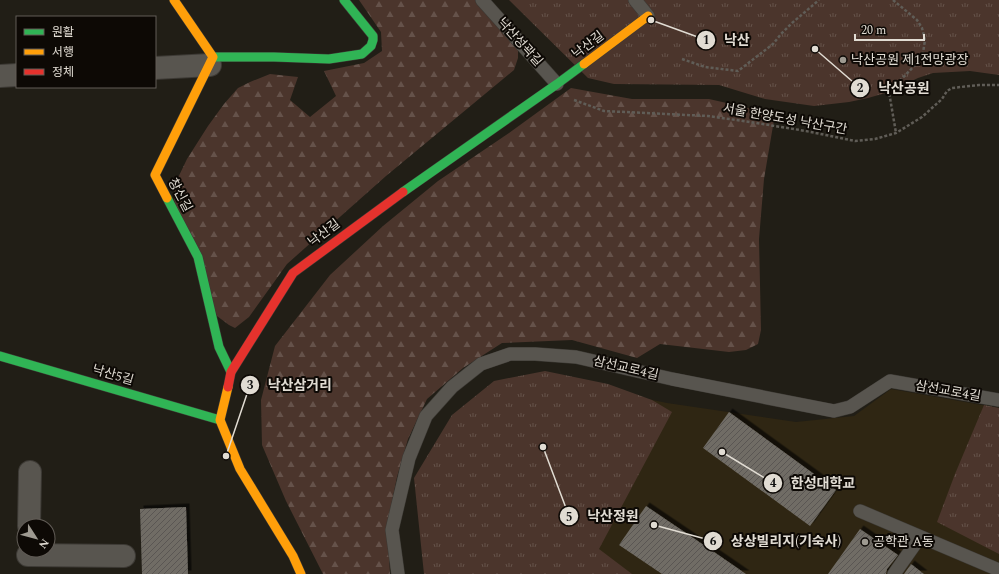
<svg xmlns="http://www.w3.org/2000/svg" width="999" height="574" font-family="Spectral,'Noto Sans KR',serif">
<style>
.built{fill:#2f2613}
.forest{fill:url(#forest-firs)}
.park{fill:url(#park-tufts)}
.building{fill:url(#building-hatch);filter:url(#shadow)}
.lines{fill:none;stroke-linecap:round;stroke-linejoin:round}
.lane-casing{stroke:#3d3a35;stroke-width:14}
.street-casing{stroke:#3d3a35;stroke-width:24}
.fast-casing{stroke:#3d3a35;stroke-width:10}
.slow-casing{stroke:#3d3a35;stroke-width:10}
.jam-casing{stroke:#3d3a35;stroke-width:10}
.path{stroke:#605d57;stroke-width:2.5;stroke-dasharray:3 2;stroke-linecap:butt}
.lane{stroke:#58554f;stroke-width:13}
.street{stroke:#58554f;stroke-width:22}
.fast{stroke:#30b455;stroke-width:9}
.slow{stroke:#ff9f0a;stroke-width:9}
.jam{stroke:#e5322d;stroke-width:9}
.poi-dot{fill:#9e9a91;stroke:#0d0905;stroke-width:1.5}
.labels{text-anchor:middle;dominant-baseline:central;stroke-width:4;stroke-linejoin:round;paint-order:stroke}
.street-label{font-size:13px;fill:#e1dcd3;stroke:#0d0905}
.poi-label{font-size:13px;fill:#e1dcd3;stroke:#0d0905;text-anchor:start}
.leader{fill:none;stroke:#e1dcd3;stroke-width:1.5}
.callout-dot{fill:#e1dcd3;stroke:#0d0905;stroke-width:1.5}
.mark-label{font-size:12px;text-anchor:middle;font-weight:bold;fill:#111}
.callout-label{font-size:14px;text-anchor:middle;font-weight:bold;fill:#e1dcd3;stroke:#0d0905;stroke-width:4;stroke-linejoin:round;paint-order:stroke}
</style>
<defs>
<pattern id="forest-firs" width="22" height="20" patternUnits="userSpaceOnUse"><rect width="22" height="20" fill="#4b352c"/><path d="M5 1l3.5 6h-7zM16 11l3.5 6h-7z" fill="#65524a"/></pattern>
<pattern id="park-tufts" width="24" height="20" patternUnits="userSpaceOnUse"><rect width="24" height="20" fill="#4b352c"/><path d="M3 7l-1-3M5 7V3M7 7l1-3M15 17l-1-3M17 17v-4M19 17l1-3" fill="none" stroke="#65524a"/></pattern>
<pattern id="building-hatch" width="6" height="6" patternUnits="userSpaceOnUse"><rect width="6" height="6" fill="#706c65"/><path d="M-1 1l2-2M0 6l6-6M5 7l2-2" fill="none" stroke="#5a5752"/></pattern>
<filter id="shadow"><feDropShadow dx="3.5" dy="-3.5" stdDeviation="0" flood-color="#0009"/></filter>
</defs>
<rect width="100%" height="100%" fill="#211e16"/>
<path class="built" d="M546,378L667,403L796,422L854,416L891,389L999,408V574H431Z"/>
<g class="forest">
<path d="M359,0H476L518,45V58L514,70L386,176L287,264L249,317L235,328L229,325L217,316L174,200L175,184L187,159L208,126L224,104L238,88L250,82L270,74L298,77L290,100L310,117L336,96L324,71L364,63L382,51L381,32Z"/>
<path d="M571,88L632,99H709L775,114L764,179L759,239L761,330L758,344L746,350L729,352L660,344L637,358L572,340L502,343L463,368L427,399L408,439L397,477L387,526L390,574H323L286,501L262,445L261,400L275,346L330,275L383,226L438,181L509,133Z"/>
</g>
<g class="park">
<path d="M509,0H999V75L970,71L933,73L918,78L889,92L868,98L849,102L814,106L765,99L719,85L614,84L588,78Z"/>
<path d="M545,371L608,384L652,400L672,412L599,549L632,574H424L414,478L452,415L494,381Z"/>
<path d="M984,405L999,408V554L937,522L955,474Z"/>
</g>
<g class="building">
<path d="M729,412L836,490L810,526L703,448Z"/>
<path d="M646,506L714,552L746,574H662L619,545Z"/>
<path d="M186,507L188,574H142L140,509Z"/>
<path d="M860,529L898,555L887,569L886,574H828Z"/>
<path d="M911,564L924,574H904Z"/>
</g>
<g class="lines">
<defs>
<g id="lane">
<path d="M482,0L557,84"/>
<path d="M635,0L648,16"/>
<path d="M860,511L999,570"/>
<path d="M398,574L392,530L409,458L426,416L452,387L481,364L510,354H535L576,357L672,379L834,411L850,407L890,381L999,400"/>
<path d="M894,574L920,537"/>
</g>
<g id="street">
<path d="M155,68L210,65"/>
<path d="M0,76L17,75"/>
<path d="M29,526L30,472"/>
<path d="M28,555L124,556"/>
</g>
<g id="fast">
<path d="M213,57H274L329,59L362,54L371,46L373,40V36L344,0"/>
<path d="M403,192L557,84L584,64"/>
<path d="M167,198L198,257L219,347L231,372"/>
<path d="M0,356L220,420"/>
</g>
<g id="slow">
<path d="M584,64L648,16"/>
<path d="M167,198L155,175L213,57L174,0"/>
<path d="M228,387L220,420L240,469L293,556L301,574"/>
</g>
<path id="jam" d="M228,387L231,372L293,273L403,192"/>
</defs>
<use href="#lane" class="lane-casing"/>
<use href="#street" class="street-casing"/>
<use href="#fast" class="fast-casing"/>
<use href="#slow" class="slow-casing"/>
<use href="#jam" class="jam-casing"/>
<g class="path">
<path d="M893,0L917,20L922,28L925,40L923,53L918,62L889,92L896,133"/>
<path d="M682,59L705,67L738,71L773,44L781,34L792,23L819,0"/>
<path d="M574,100L604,111L708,116L750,122L806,131L855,141L875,139L896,133L922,117L942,99L947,91L952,88L979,85H999"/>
</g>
<use href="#lane" class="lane"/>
<use href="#street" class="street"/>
<use href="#fast" class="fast"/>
<use href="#slow" class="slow"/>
<use href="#jam" class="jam"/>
</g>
<g class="poi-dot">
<circle cx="843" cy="60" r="4"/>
<circle cx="865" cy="542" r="4"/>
</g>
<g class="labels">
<g class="street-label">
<text transform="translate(520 42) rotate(48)">낙산성곽길</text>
<text transform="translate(588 45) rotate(-37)">낙산길</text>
<text transform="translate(785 119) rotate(10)">서울 한양도성 낙산구간</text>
<text transform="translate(180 195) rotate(62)">창신길</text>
<text transform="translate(324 233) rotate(-37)">낙산길</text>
<text transform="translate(626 368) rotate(13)">삼선교로4길</text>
<text transform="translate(113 375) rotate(16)">낙산5길</text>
<text transform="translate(948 391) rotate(10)">삼선교로4길</text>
</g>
<g class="poi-label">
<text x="851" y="60">낙산공원 제1전망광장</text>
<text x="873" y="542">공학관 A동</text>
</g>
</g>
<path class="leader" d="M651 20L706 40M815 49L860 88M226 456L250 385M722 452L773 483M543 447L569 516M654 525L713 541"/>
<g class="callout-dot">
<circle cx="651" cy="20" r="4"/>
<circle cx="815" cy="49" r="4"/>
<circle cx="226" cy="456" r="4"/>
<circle cx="722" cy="452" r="4"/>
<circle cx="543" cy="447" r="4"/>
<circle cx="654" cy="525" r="4"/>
<circle cx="706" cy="40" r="10"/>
<circle cx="860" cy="88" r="10"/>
<circle cx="250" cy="385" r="10"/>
<circle cx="773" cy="483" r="10"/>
<circle cx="569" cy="516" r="10"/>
<circle cx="713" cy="541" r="10"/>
</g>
<g class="mark-label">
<text x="706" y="44">1</text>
<text x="860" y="92">2</text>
<text x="250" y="389">3</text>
<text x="773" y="487">4</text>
<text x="569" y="521">5</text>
<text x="713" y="545">6</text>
</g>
<g class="callout-label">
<text x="737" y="45">낙산</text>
<text x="904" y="93">낙산공원</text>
<text x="300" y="390">낙산삼거리</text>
<text x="823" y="488">한성대학교</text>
<text x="613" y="521">낙산정원</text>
<text x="786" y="546">상상빌리지(기숙사)</text>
</g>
<rect x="16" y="16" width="140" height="72" fill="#0d0905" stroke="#625d57"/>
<rect x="24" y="29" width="20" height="6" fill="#30b455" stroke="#625d57"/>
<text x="52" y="36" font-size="12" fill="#e1dcd3">원활</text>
<rect x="24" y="49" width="20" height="6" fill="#ff9f0a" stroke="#625d57"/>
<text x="52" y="56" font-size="12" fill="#e1dcd3">서행</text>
<rect x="24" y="69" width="20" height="6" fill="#e5322d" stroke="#625d57"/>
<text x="52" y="76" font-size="12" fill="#e1dcd3">정체</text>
<g transform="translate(36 538) rotate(126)"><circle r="19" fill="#0d0905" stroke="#625d57"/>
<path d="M0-3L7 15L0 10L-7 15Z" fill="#9e9a91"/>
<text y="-6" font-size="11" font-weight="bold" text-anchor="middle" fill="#e1dcd3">N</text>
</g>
<path d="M855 34v6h69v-6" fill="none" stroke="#e1dcd3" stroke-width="2"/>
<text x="861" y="34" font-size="12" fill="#e1dcd3" stroke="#0d0905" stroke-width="3" paint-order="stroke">20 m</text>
</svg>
